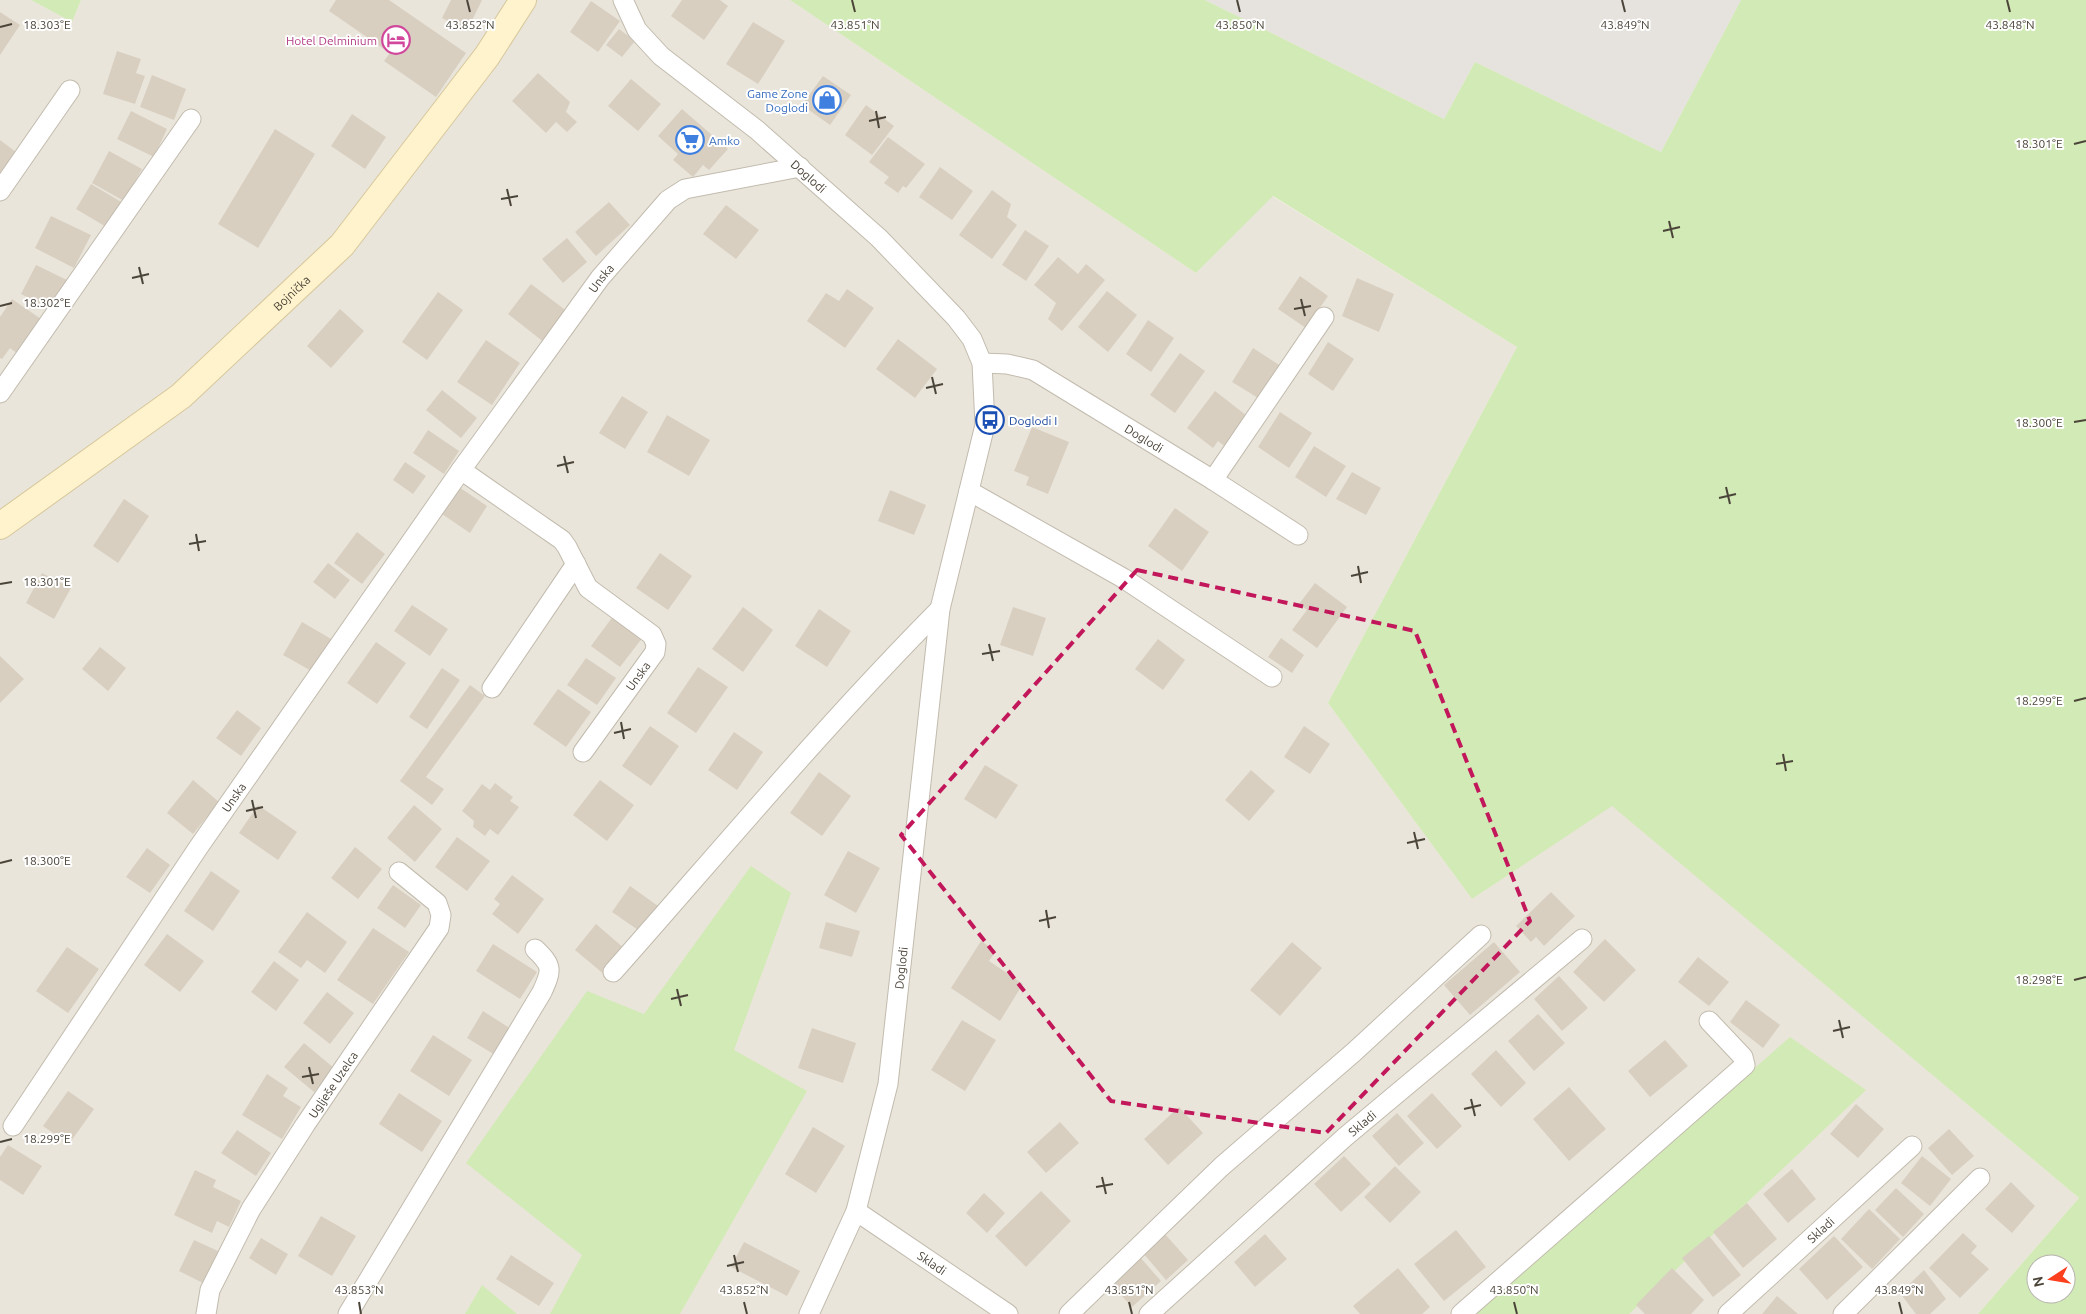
<svg xmlns="http://www.w3.org/2000/svg" width="2086" height="1314" font-family="Ubuntu,sans-serif">
<style>
.residential{fill:#eae5da}
.industrial{fill:#e6e2dd}
.green{fill:#d2eab5;fill-rule:evenodd}
.building{fill:#d8cfc1}
.lines{fill:none;stroke-linecap:round;stroke-linejoin:round}
.minor-casing{stroke:#c2bbae;stroke-width:21}
.secondary-casing{stroke:#d6c79b;stroke-width:28}
.minor{stroke:#fff;stroke-width:19}
.secondary{stroke:#fff3cd;stroke-width:26}
.marked{fill:none;stroke:#c2185b;stroke-width:4;stroke-dasharray:10 6;stroke-linejoin:round}
.ticks{fill:none;stroke:#4b4439;stroke-width:2}
.labels{text-anchor:middle;dominant-baseline:central;stroke-width:4;stroke-linejoin:round;paint-order:stroke}
.hotel-label{font-size:12px;fill:#b23c85;stroke:#fff;text-anchor:end}
.shop-label{font-size:12px;fill:#366cbe;stroke:#fff;text-anchor:end}
.street-label{font-size:12px;fill:#4b4439;stroke:#fff}
.transit-label{font-size:12px;fill:#164399;stroke:#fff;text-anchor:start}
.ticks-label{font-size:12px;text-anchor:middle;fill:#4b4439;stroke:#fff;stroke-width:4;stroke-linejoin:round;paint-order:stroke}
</style>
<rect width="100%" height="100%" fill="#f6f3ec"/>
<path class="residential" d="M0,0H31L72,22L81,0H790L1196,273L1272,196L1517,347L1328,703L1472,899L1612,805L2079,1198L1978,1314H0Z"/>
<path class="industrial" d="M1205,0H1741L1661,152L1475,62L1444,119Z"/>
<g class="green">
<path d="M31,0H81L72,22Z"/>
<path d="M790,0H1205L1444,119L1475,62L1661,152L1741,0H2086V1314H1978L2079,1198L1612,806L1472,899L1328,703L1517,347L1273,196L1196,273ZM2036,1264H2066V1294H2036Z"/>
<path d="M751,866L791,893L734,1050L807,1091L680,1314H550L582,1255L466,1163L587,991L644,1014Z"/>
<path d="M1790,1037L1866,1090L1629,1314H1476Z"/>
<path d="M482,1285L517,1314H465Z"/>
</g>
<g class="building">
<path d="M336,0H389L466,53L436,97L384,61L390,53L329,11Z"/>
<path d="M451,0H482L467,31L442,18Z"/>
<path d="M682,0H720L728,6L704,40L671,16Z"/>
<path d="M591,1L620,21L598,52L570,32Z"/>
<path d="M0,12L20,25L0,55Z"/>
<path d="M753,22L785,41L758,84L726,64Z"/>
<path d="M619,29L635,41L622,57L606,45Z"/>
<path d="M117,51L141,59L136,73L145,76L135,104L103,94Z"/>
<path d="M538,73L570,102L566,112L577,122L567,132L556,122L546,133L512,101Z"/>
<path d="M152,75L186,89L174,120L140,107Z"/>
<path d="M823,76L851,95L830,125L802,105Z"/>
<path d="M631,79L661,104L638,131L608,106Z"/>
<path d="M866,105L894,126L872,155L845,135Z"/>
<path d="M682,109L728,149L709,170L703,165L693,177L673,160L678,154L658,136Z"/>
<path d="M131,111L167,129L154,157L117,139Z"/>
<path d="M352,114L386,137L365,169L331,146Z"/>
<path d="M275,129L315,154L258,248L218,224Z"/>
<path d="M888,137L925,164L906,188L903,186L898,193L884,183L889,177L869,162Z"/>
<path d="M0,140L16,152L0,173Z"/>
<path d="M109,151L142,169L124,201L92,183Z"/>
<path d="M940,167L973,191L952,220L919,197Z"/>
<path d="M91,184L123,203L108,228L76,209Z"/>
<path d="M992,190L1011,204L1007,217L1017,225L992,259L959,235Z"/>
<path d="M609,202L630,225L596,256L575,232Z"/>
<path d="M726,205L759,230L736,259L703,234Z"/>
<path d="M51,216L91,235L74,268L35,248Z"/>
<path d="M1025,230L1049,246L1026,281L1002,265Z"/>
<path d="M567,238L587,262L563,283L542,259Z"/>
<path d="M1058,257L1078,274L1086,264L1105,280L1062,331L1048,319L1056,303L1034,285Z"/>
<path d="M36,265L69,281L54,310L21,294Z"/>
<path d="M1300,276L1328,296L1306,328L1278,309Z"/>
<path d="M1357,278L1394,294L1379,332L1342,316Z"/>
<path d="M531,284L568,312L545,343L508,314Z"/>
<path d="M847,289L874,308L845,348L807,321L826,293L839,301Z"/>
<path d="M1107,291L1137,315L1108,352L1078,327Z"/>
<path d="M438,292L463,310L427,360L402,342Z"/>
<path d="M12,299L41,319L18,354L10,348L2,359L0,358V317Z"/>
<path d="M340,309L364,331L331,368L307,346Z"/>
<path d="M1148,320L1174,338L1151,372L1126,354Z"/>
<path d="M898,339L937,369L915,398L876,369Z"/>
<path d="M486,340L520,363L492,405L457,382Z"/>
<path d="M1328,342L1354,359L1333,391L1308,374Z"/>
<path d="M1253,348L1284,368L1263,401L1232,382Z"/>
<path d="M1180,353L1205,371L1175,413L1150,395Z"/>
<path d="M442,390L477,418L461,438L426,410Z"/>
<path d="M1215,391L1251,419L1228,449L1218,441L1213,448L1187,428Z"/>
<path d="M622,396L648,412L625,449L599,433Z"/>
<path d="M1280,412L1312,433L1289,468L1258,447Z"/>
<path d="M667,415L710,440L689,476L647,452Z"/>
<path d="M1032,427L1069,442L1048,494L1026,485L1029,477L1014,471Z"/>
<path d="M428,430L459,451L444,474L413,453Z"/>
<path d="M1314,446L1346,466L1326,497L1295,477Z"/>
<path d="M405,462L426,476L413,494L393,480Z"/>
<path d="M1352,472L1381,488L1366,515L1336,499Z"/>
<path d="M459,487L487,506L470,533L442,514Z"/>
<path d="M890,490L926,505L914,535L878,521Z"/>
<path d="M124,499L149,516L118,563L93,546Z"/>
<path d="M1175,508L1209,532L1182,571L1148,546Z"/>
<path d="M357,532L385,554L362,584L334,563Z"/>
<path d="M660,553L692,576L668,610L636,588Z"/>
<path d="M328,563L350,580L335,599L313,582Z"/>
<path d="M42,573L71,588L54,619L26,603Z"/>
<path d="M1315,583L1347,607L1317,648L1292,630L1307,610L1299,604Z"/>
<path d="M412,605L448,629L430,656L394,631Z"/>
<path d="M743,607L773,630L743,672L712,649Z"/>
<path d="M1013,607L1046,618L1033,656L1000,645Z"/>
<path d="M819,609L851,631L827,667L795,646Z"/>
<path d="M614,615L643,637L620,667L591,646Z"/>
<path d="M302,622L333,640L315,673L283,655Z"/>
<path d="M1281,638L1304,655L1292,673L1268,657Z"/>
<path d="M1158,639L1185,660L1163,690L1135,669Z"/>
<path d="M376,642L406,663L377,704L347,683Z"/>
<path d="M100,647L126,668L108,691L82,669Z"/>
<path d="M0,656L24,679L0,703Z"/>
<path d="M586,658L616,678L597,705L567,685Z"/>
<path d="M698,667L728,687L696,733L667,713Z"/>
<path d="M442,668L460,680L427,729L409,717Z"/>
<path d="M470,685L485,696L426,777L444,789L432,805L400,781Z"/>
<path d="M558,689L591,712L566,747L533,724Z"/>
<path d="M237,710L261,728L241,756L216,738Z"/>
<path d="M650,726L679,746L651,786L622,766Z"/>
<path d="M1304,726L1330,744L1310,774L1284,757Z"/>
<path d="M734,732L763,752L737,790L708,770Z"/>
<path d="M985,765L1018,785L996,819L964,799Z"/>
<path d="M1251,770L1275,791L1249,821L1225,800Z"/>
<path d="M819,772L851,796L822,836L790,813Z"/>
<path d="M193,780L219,802L193,834L167,813Z"/>
<path d="M600,780L634,805L607,841L573,815Z"/>
<path d="M495,783L513,797L510,801L519,807L498,835L490,829L485,836L473,827L474,821L462,811L482,784L490,790Z"/>
<path d="M258,805L297,832L278,860L239,833Z"/>
<path d="M414,805L442,829L415,862L387,838Z"/>
<path d="M457,837L490,861L467,891L435,867Z"/>
<path d="M355,847L382,869L358,899L331,878Z"/>
<path d="M147,848L170,865L150,893L126,877Z"/>
<path d="M848,851L880,868L856,913L824,895Z"/>
<path d="M211,871L240,891L213,931L184,911Z"/>
<path d="M512,875L544,899L518,934L492,914L500,904L494,899Z"/>
<path d="M393,885L421,905L405,928L377,908Z"/>
<path d="M630,886L658,906L641,932L612,912Z"/>
<path d="M1551,892L1575,916L1544,946L1536,937L1531,942L1516,926Z"/>
<path d="M307,912L347,942L325,973L307,960L301,968L278,952Z"/>
<path d="M826,922L860,931L852,957L819,948Z"/>
<path d="M596,924L625,949L605,975L575,950Z"/>
<path d="M373,928L409,952L373,1004L337,980Z"/>
<path d="M167,934L204,961L180,992L144,965Z"/>
<path d="M1605,939L1636,970L1604,1002L1573,972Z"/>
<path d="M981,941L996,951L989,961L1023,984L1000,1021L951,988Z"/>
<path d="M1292,942L1322,968L1280,1016L1250,990Z"/>
<path d="M1494,942L1520,972L1470,1015L1444,985Z"/>
<path d="M493,944L537,972L520,999L476,971Z"/>
<path d="M67,947L99,969L68,1013L36,991Z"/>
<path d="M1698,957L1729,982L1709,1006L1678,982Z"/>
<path d="M274,961L299,980L276,1011L251,992Z"/>
<path d="M1559,976L1588,1008L1562,1031L1534,999Z"/>
<path d="M327,992L354,1013L330,1044L303,1023Z"/>
<path d="M1746,1000L1780,1025L1763,1048L1730,1022Z"/>
<path d="M483,1011L511,1029L495,1055L467,1038Z"/>
<path d="M1538,1014L1565,1043L1534,1071L1508,1041Z"/>
<path d="M962,1020L996,1040L965,1091L931,1070Z"/>
<path d="M812,1028L856,1043L843,1083L798,1068Z"/>
<path d="M433,1035L472,1060L449,1096L410,1071Z"/>
<path d="M1665,1040L1688,1066L1650,1097L1628,1071Z"/>
<path d="M304,1043L334,1068L314,1092L284,1067Z"/>
<path d="M1496,1050L1526,1083L1501,1107L1471,1074Z"/>
<path d="M267,1074L288,1088L283,1096L301,1107L282,1139L242,1115Z"/>
<path d="M1569,1087L1606,1129L1569,1161L1533,1119Z"/>
<path d="M68,1091L94,1109L69,1144L43,1126Z"/>
<path d="M399,1093L442,1121L422,1152L379,1124Z"/>
<path d="M1432,1093L1462,1126L1437,1149L1407,1116Z"/>
<path d="M1856,1104L1884,1129L1858,1158L1830,1134Z"/>
<path d="M1179,1107L1203,1133L1168,1165L1144,1139Z"/>
<path d="M1397,1113L1424,1143L1399,1166L1372,1136Z"/>
<path d="M1060,1122L1079,1143L1046,1173L1027,1152Z"/>
<path d="M813,1127L845,1146L816,1193L785,1174Z"/>
<path d="M1949,1129L1974,1156L1952,1175L1928,1148Z"/>
<path d="M237,1130L271,1153L256,1176L221,1153Z"/>
<path d="M8,1145L42,1166L23,1195L0,1180V1157Z"/>
<path d="M1344,1156L1371,1184L1341,1212L1314,1184Z"/>
<path d="M1922,1156L1951,1179L1930,1206L1901,1183Z"/>
<path d="M1395,1166L1421,1192L1390,1223L1364,1197Z"/>
<path d="M1792,1169L1816,1199L1788,1223L1763,1194Z"/>
<path d="M195,1170L216,1180L213,1187L241,1201L229,1227L217,1221L212,1233L174,1215Z"/>
<path d="M2011,1182L2035,1206L2012,1233L1985,1209Z"/>
<path d="M1896,1188L1924,1214L1903,1237L1875,1210Z"/>
<path d="M1041,1191L1071,1221L1026,1267L995,1236Z"/>
<path d="M984,1193L1005,1213L987,1233L966,1213Z"/>
<path d="M1747,1203L1777,1239L1743,1268L1713,1232Z"/>
<path d="M1869,1209L1900,1239L1872,1269L1841,1239Z"/>
<path d="M321,1216L356,1236L332,1276L298,1256Z"/>
<path d="M1456,1230L1486,1267L1444,1301L1414,1264Z"/>
<path d="M1963,1233L1977,1246L1971,1253L1989,1269L1960,1298L1929,1268Z"/>
<path d="M1165,1234L1188,1260L1166,1280L1143,1253Z"/>
<path d="M1265,1234L1287,1259L1255,1287L1234,1262Z"/>
<path d="M1709,1236L1741,1275L1713,1297L1682,1258Z"/>
<path d="M1834,1236L1863,1267L1827,1300L1799,1269Z"/>
<path d="M261,1238L288,1254L276,1275L249,1258Z"/>
<path d="M194,1240L218,1251L203,1283L179,1271Z"/>
<path d="M744,1242L800,1271L787,1296L731,1267Z"/>
<path d="M511,1255L554,1283L539,1306L496,1279Z"/>
<path d="M1139,1256L1161,1281L1132,1307L1110,1283Z"/>
<path d="M1398,1268L1430,1307L1422,1314H1360L1353,1306Z"/>
<path d="M1672,1268L1704,1300L1691,1314H1645L1636,1305Z"/>
<path d="M1924,1270L1946,1299L1930,1314H1916L1900,1293Z"/>
<path d="M1777,1296L1798,1314H1762Z"/>
</g>
<g class="lines">
<defs>
<g id="minor">
<path id="s1" d="M623,0L637,30L661,56L757,130L879,238L956,318L972,339L982,363L985,425L940,609L888,1084L856,1211L809,1314"/>
<path d="M0,191L70,90"/>
<path id="s2" d="M982,363L1007,364L1033,370L1213,480L1298,535"/>
<path d="M0,393L191,119"/>
<path d="M461,470L562,540L567,547L588,588L652,635L656,644L655,652L583,752"/>
<path d="M1213,480L1324,317"/>
<path d="M969,491L1123,578L1272,677"/>
<path d="M492,688L576,564"/>
<path d="M613,972C721,850 825,725 940,609"/>
<path id="s3" d="M13,1126L198,848L461,470L600,278L668,200L685,189L800,167"/>
<path id="s4" d="M856,1211L1008,1314"/>
<path id="s5" d="M206,1314L210,1290L251,1209L305,1125L439,928L441,915L437,903L399,872"/>
<path d="M348,1314L542,992C552,970 553,966 535,949"/>
<path d="M1069,1314L1221,1167L1354,1052L1481,935"/>
<path id="s6" d="M1149,1314L1345,1137L1582,939"/>
<path d="M1461,1314L1745,1065L1743,1057L1709,1021"/>
<path id="s7" d="M1728,1314L1912,1146"/>
<path d="M1843,1314L1980,1178"/>
</g>
<g id="secondary">
<path id="s8" d="M0,526L181,396L342,245L487,56L523,0"/>
</g>
</defs>
<use href="#minor" class="minor-casing"/>
<use href="#secondary" class="secondary-casing"/>
<use href="#minor" class="minor"/>
<use href="#secondary" class="secondary"/>
</g>
<path class="marked" d="M1137,570L1415,631L1530,921L1326,1133L1111,1101L901,835Z"/>
<path class="ticks" d="M467,0L470,12M852,0L855,12M1237,0L1240,12M1622,0L1625,12M2007,0L2010,12M0,27L12,24M876,111L879,128M869,121L886,117M2074,144L2086,141M507,189L511,206M501,199L518,196M1669,221L1673,238M1663,231L1680,227M139,267L143,284M132,278L149,274M1301,299L1305,316M0,306L12,303M1294,309L1311,306M932,377L936,394M926,388L943,384M2074,422L2086,420M564,456L568,473M557,466L574,462M1726,487L1730,504M1719,498L1736,494M196,534L199,551M189,544L206,541M1358,566L1361,583M1351,576L1368,572M0,584L12,582M989,644L993,661M982,654L1000,651M2074,701L2086,698M621,722L624,739M614,733L631,729M1783,754L1786,771M1776,764L1793,761M252,800L256,818M246,811L263,807M1414,832L1418,849M1407,843L1425,839M0,863L12,860M1046,910L1049,928M1039,921L1056,917M2074,980L2086,977M677,989L681,1006M671,999L688,995M1839,1020L1843,1038M1833,1031L1850,1027M309,1067L313,1084M302,1077L319,1074M1471,1099L1475,1116M1464,1109L1481,1105M0,1142L12,1139M1102,1177L1106,1194M1096,1187L1113,1184M734,1255L738,1272M727,1266L744,1262M359,1302L361,1314M744,1302L747,1314M1129,1302L1132,1314M1514,1302L1517,1314M1899,1302L1902,1314"/>
<defs>
<symbol id="hotel-ring" viewBox="-11 -11 22 22"><circle r="9.5" fill="#fff" stroke="#d1479c" stroke-width="1.5"/><path d="M-6-4.5h1.5V1H6V5H4.5V3h-9V5H-6ZM-4 0a1.8 1.8 0 1 1 3.6 0ZM.5 0V-2.5h3Q6-2.5 6 0Z" fill="#d1479c"/></symbol>
<symbol id="shop-ring" viewBox="-11 -11 22 22"><circle r="9.5" fill="#fff" stroke="#3f7fe0" stroke-width="1.5"/><path d="M-5-2.5h2.3a2.7 3.5 0 0 1 5.4 0H5L5.5 6h-11ZM-1.5-2.5h3a1.5 2.3 0 0 0-3 0Z" fill="#3f7fe0"/></symbol>
<symbol id="supermarket-ring" viewBox="-11 -11 22 22"><circle r="9.5" fill="#fff" stroke="#3f7fe0" stroke-width="1.5"/><path d="M-6-5.5h2.5l.6 2H6L4.5 2H-2.5L-4.4-4H-6ZM-1.5 3.2a1.3 1.3 0 1 0 .1 0ZM3 3.2a1.3 1.3 0 1 0 .1 0Z" fill="#3f7fe0"/></symbol>
<symbol id="bus-ring" viewBox="-11 -11 22 22"><circle r="9.5" fill="#fff" stroke="#1a4fb4" stroke-width="1.5"/><path d="M-5-6H5V4H4V6H2V4H-2V6H-4V4H-5ZM-3.5-4V0h7V-4ZM-3.5 1.2v1.5H-2V1.2ZM2 1.2v1.5H3.5V1.2Z" fill="#1a4fb4"/></symbol>
</defs>
<g fill-rule="evenodd">
<use href="#hotel-ring" x="380" y="24" width="32" height="32"/>
<use href="#shop-ring" x="811" y="84" width="32" height="32"/>
<use href="#supermarket-ring" x="674" y="124" width="32" height="32"/>
<use href="#bus-ring" x="974" y="404" width="32" height="32"/>
</g>
<g class="labels">
<g class="hotel-label">
<text x="377" y="40">Hotel Delminium</text>
</g>
<g class="shop-label">
<text x="808" y="93">Game Zone<tspan x="808" dy="14">Doglodi</tspan></text>
<text x="709" y="140" text-anchor="start">Amko</text>
</g>
<g class="street-label">
<text stroke="none"><textPath href="#s1" startOffset="259">Doglodi</textPath></text>
<text stroke="none"><textPath href="#s3" startOffset="1032">Unska</textPath></text>
<text stroke="none"><textPath href="#s8" startOffset="374">Bojnička</textPath></text>
<text stroke="none"><textPath href="#s2" startOffset="182">Doglodi</textPath></text>
<text transform="translate(638 676) rotate(-54)">Unska</text>
<text stroke="none"><textPath href="#s3" startOffset="396">Unska</textPath></text>
<text transform="translate(901 968) rotate(-84)">Doglodi</text>
<text stroke="none"><textPath href="#s5" startOffset="264">Uglješe Uzelca</textPath></text>
<text stroke="none"><textPath href="#s6" startOffset="286">Skladi</textPath></text>
<text stroke="none"><textPath href="#s7" startOffset="125">Skladi</textPath></text>
<text stroke="none"><textPath href="#s4" startOffset="92">Skladi</textPath></text>
</g>
<g class="transit-label">
<text x="1009" y="420">Doglodi I</text>
</g>
</g>
<g class="ticks-label">
<text x="47" y="29">18.303°E</text>
<text x="470" y="29">43.852°N</text>
<text x="855" y="29">43.851°N</text>
<text x="1240" y="29">43.850°N</text>
<text x="1625" y="29">43.849°N</text>
<text x="2010" y="29">43.848°N</text>
<text x="2039" y="148">18.301°E</text>
<text x="47" y="307">18.302°E</text>
<text x="2039" y="427">18.300°E</text>
<text x="47" y="586">18.301°E</text>
<text x="2039" y="705">18.299°E</text>
<text x="47" y="865">18.300°E</text>
<text x="2039" y="984">18.298°E</text>
<text x="47" y="1143">18.299°E</text>
<text x="359" y="1294">43.853°N</text>
<text x="744" y="1294">43.852°N</text>
<text x="1129" y="1294">43.851°N</text>
<text x="1514" y="1294">43.850°N</text>
<text x="1899" y="1294">43.849°N</text>
</g>
<g transform="translate(2051 1279) rotate(258)"><circle r="24" fill="#ffffff" stroke="#b7b4b0"/>
<path d="M0-4L9 19L0 12L-9 19Z" fill="#fc3f1d"/>
<text y="-8" font-size="14" font-weight="bold" text-anchor="middle" fill="#4b4439">N</text>
</g>
</svg>
